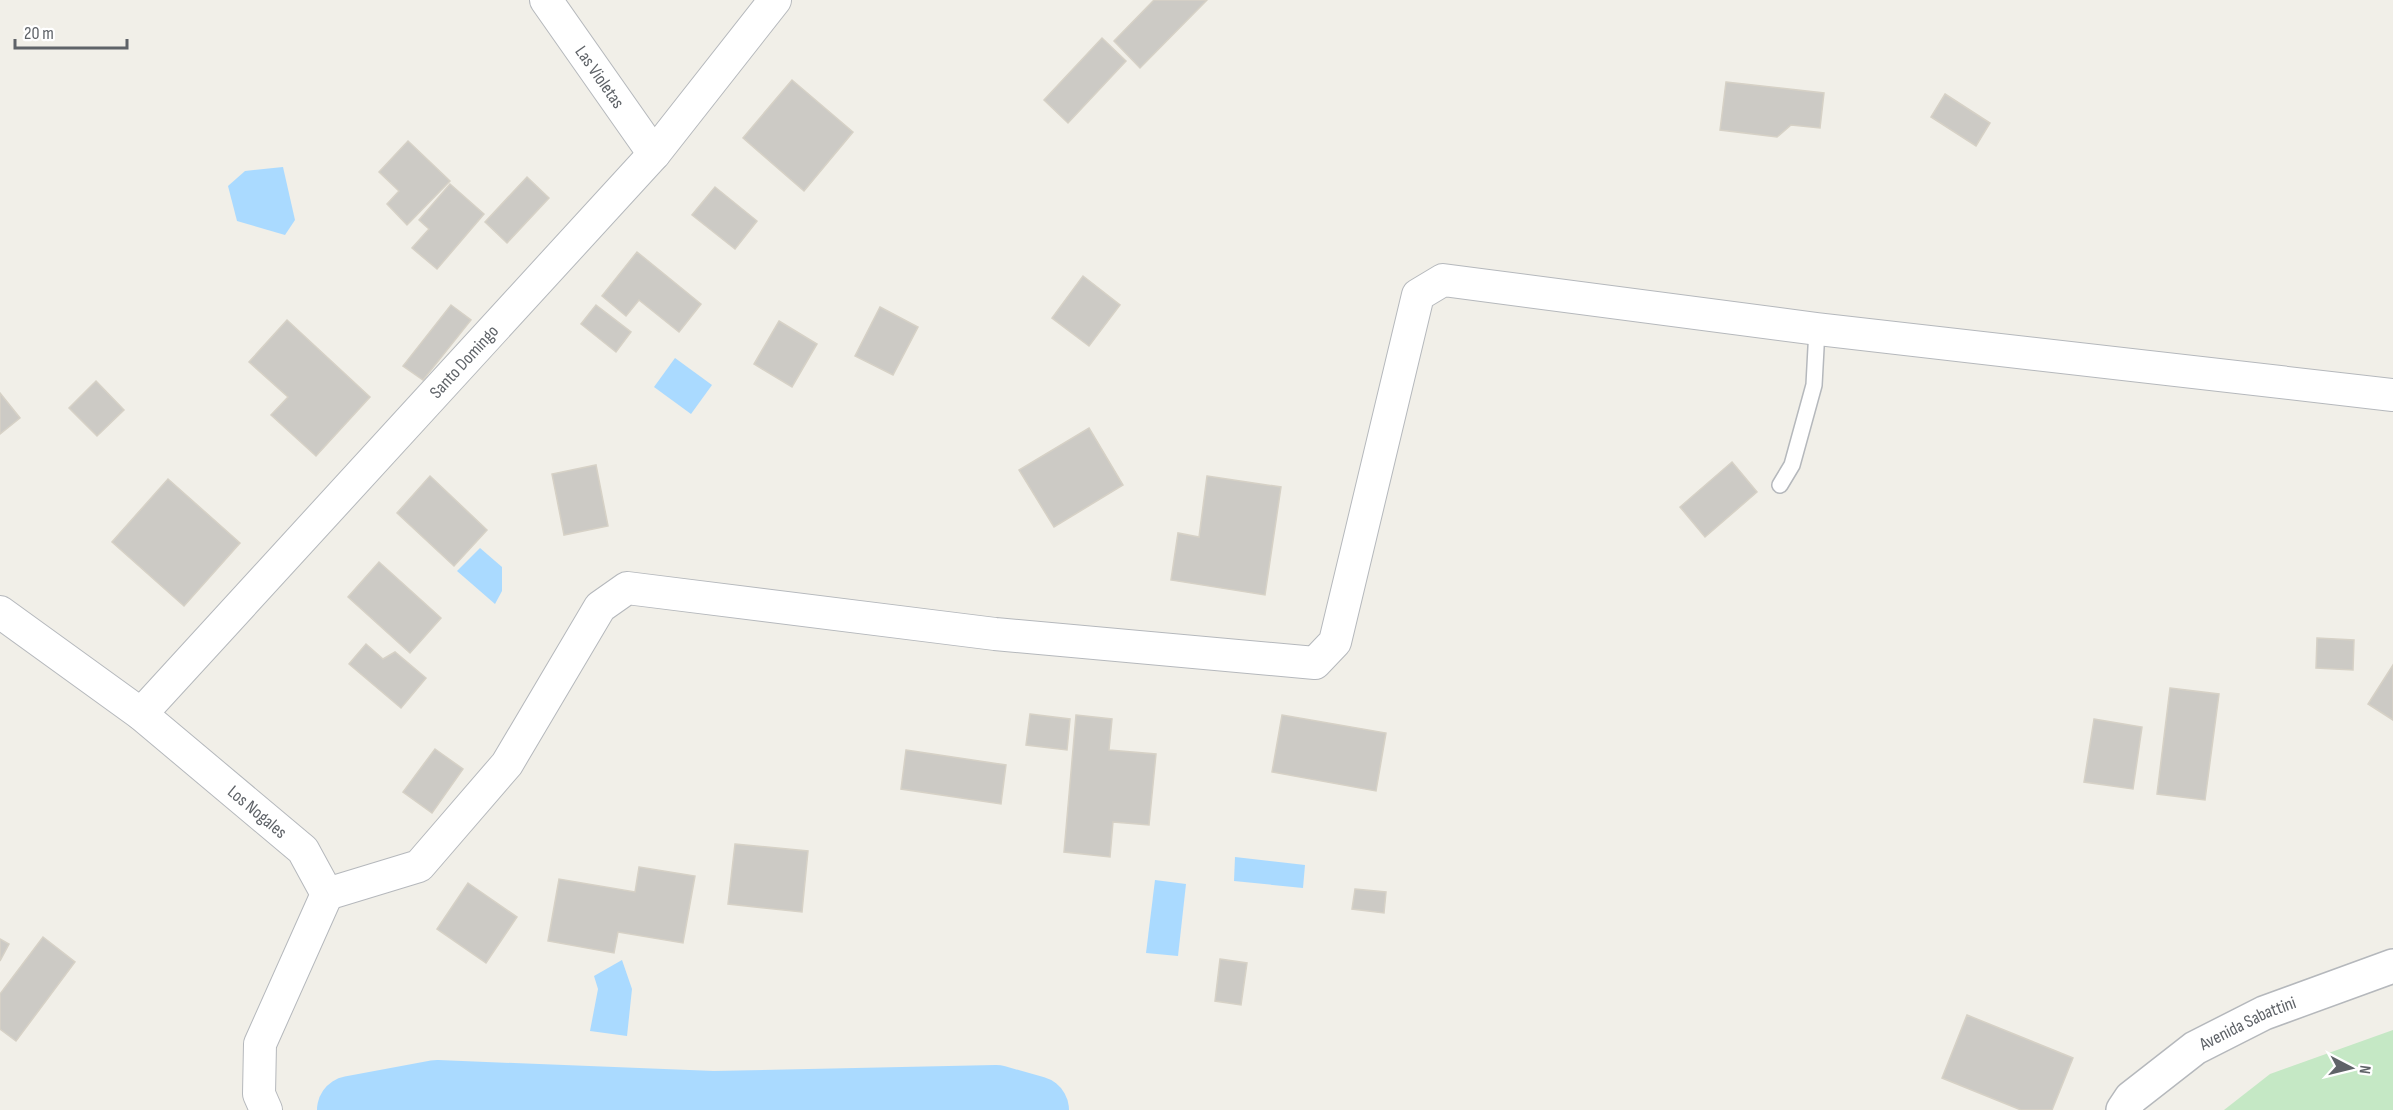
<svg xmlns="http://www.w3.org/2000/svg" width="2393" height="1110" font-family="'Sofia Sans Condensed',sans-serif">
<style>
.green{fill:#c5e8c5}
.water{fill:#aadaff}
.lines{fill:none;stroke-linecap:round;stroke-linejoin:round}
.river{stroke:#aadaff;stroke-width:68}
.building{fill:#cccac5;stroke:#d6d1c6;stroke-width:1.5}
.service-casing{stroke:#b5b8bc;stroke-width:18}
.minor-casing{stroke:#b5b8bc;stroke-width:34}
.tertiary-casing{stroke:#b5b8bc;stroke-width:36}
.service{stroke:#fff;stroke-width:15}
.minor{stroke:#fff;stroke-width:32}
.tertiary{stroke:#fff;stroke-width:33}
.labels{text-anchor:middle;dominant-baseline:central;stroke-width:4.5;stroke-linejoin:round;paint-order:stroke}
.street-label{font-size:18px;fill:#5f6368;stroke:#fff}
</style>
<rect width="100%" height="100%" fill="#f1efe8"/>
<path class="green" d="M2393,1030V1110H2224L2270,1074Z"/>
<g class="water">
<path d="M283,167L295,220L285,235L237,221L228,186L245,171Z"/>
<path d="M675,358L712,385L691,414L654,387Z"/>
<path d="M480,548L502,567V591L495,604L457,571Z"/>
<path d="M1235,857L1305,865L1303,888L1234,881Z"/>
<path d="M1155,880L1186,884L1178,956L1146,953Z"/>
<path d="M622,960L632,989L627,1036L590,1031L598,989L594,976Z"/>
</g>
<g class="lines">
<path class="river" d="M351,1110L437,1094L713,1105L996,1099L1035,1110"/>
</g>
<g class="building">
<path d="M1154,0H1207L1140,68L1114,41Z"/>
<path d="M1102,38L1126,61L1068,123L1044,100Z"/>
<path d="M792,80L853,132L804,191L743,138Z"/>
<path d="M1726,82L1824,93L1820,128L1791,125L1777,137L1720,130Z"/>
<path d="M1945,94L1990,123L1976,146L1931,117Z"/>
<path d="M408,141L450,181L407,225L387,204L399,191L379,172Z"/>
<path d="M527,177L549,198L507,243L485,222Z"/>
<path d="M450,184L484,214L437,269L412,248L429,229L419,220Z"/>
<path d="M715,187L757,221L735,249L692,215Z"/>
<path d="M637,252L701,304L679,332L639,300L626,316L602,296Z"/>
<path d="M1083,276L1120,305L1089,346L1052,318Z"/>
<path d="M451,305L471,320L423,380L403,366Z"/>
<path d="M596,305L631,332L616,352L581,324Z"/>
<path d="M880,307L918,327L893,375L855,356Z"/>
<path d="M287,320L370,397L316,456L271,415L288,397L249,362Z"/>
<path d="M779,321L817,344L792,387L754,364Z"/>
<path d="M96,381L124,410L97,436L69,408Z"/>
<path d="M0,393L20,418L0,434Z"/>
<path d="M1089,428L1123,485L1054,527L1019,470Z"/>
<path d="M1732,462L1757,492L1705,537L1680,507Z"/>
<path d="M596,465L608,526L564,535L552,474Z"/>
<path d="M430,476L487,530L454,566L397,513Z"/>
<path d="M1207,476L1281,487L1265,595L1171,580L1178,533L1199,537Z"/>
<path d="M168,479L240,543L184,606L112,542Z"/>
<path d="M379,562L441,618L410,653L348,597Z"/>
<path d="M2317,638L2354,640L2353,670L2316,668Z"/>
<path d="M366,644L383,659L395,652L426,678L401,708L349,664Z"/>
<path d="M2393,665V720L2368,704Z"/>
<path d="M2170,688L2219,694L2205,800L2157,794Z"/>
<path d="M1030,714L1070,719L1067,750L1026,745Z"/>
<path d="M1076,715L1112,719L1109,750L1156,754L1149,825L1113,822L1110,857L1064,852Z"/>
<path d="M1282,715L1386,733L1376,791L1272,772Z"/>
<path d="M2094,719L2142,727L2133,789L2084,782Z"/>
<path d="M435,749L463,769L432,813L403,792Z"/>
<path d="M906,750L1006,765L1001,804L901,789Z"/>
<path d="M735,844L808,851L802,912L728,904Z"/>
<path d="M639,867L695,876L683,943L618,932L614,953L548,941L559,879L635,892Z"/>
<path d="M468,883L517,917L486,963L437,929Z"/>
<path d="M1355,889L1386,892L1384,913L1352,909Z"/>
<path d="M43,937L75,962L16,1041L0,1029V994Z"/>
<path d="M0,939L9,944L0,961Z"/>
<path d="M1220,959L1247,963L1241,1005L1215,1001Z"/>
<path d="M1967,1015L2073,1058L2052,1110H2021L1942,1078Z"/>
</g>
<g class="lines">
<defs>
<path id="service" d="M1780,485L1792,465L1814,385L1817,329"/>
<g id="minor">
<path id="s1" d="M546,0L654,154"/>
<path id="s2" d="M0,612L141,714L303,850L327,894"/>
<path id="s3" d="M141,714L654,154L775,0"/>
<path d="M327,894L419,866L507,764L600,607L627,588L995,634L1315,663L1335,642L1418,295L1443,280L1817,329L2393,395"/>
<path d="M266,1110L259,1094L260,1044L327,894"/>
</g>
<g id="tertiary">
<path id="s4" d="M2123,1110L2131,1098L2195,1048L2264,1013L2393,966"/>
</g>
</defs>
<use href="#service" class="service-casing"/>
<use href="#minor" class="minor-casing"/>
<use href="#tertiary" class="tertiary-casing"/>
<use href="#service" class="service"/>
<use href="#minor" class="minor"/>
<use href="#tertiary" class="tertiary"/>
</g>
<g class="labels">
<g class="street-label">
<text stroke="none"><textPath href="#s1" startOffset="94">Las Violetas</textPath></text>
<text stroke="none"><textPath href="#s3" startOffset="478">Santo Domingo</textPath></text>
<text stroke="none"><textPath href="#s2" startOffset="326">Los Nogales</textPath></text>
<text stroke="none"><textPath href="#s4" startOffset="154">Avenida Sabattini</textPath></text>
</g>
</g>
<g transform="translate(2351 1068) rotate(97)" stroke="#ffffff" stroke-width="4.5" paint-order="stroke">
<path d="M0-4.5L10 22L0 15L-10 22Z" fill="#5f6368"/>
<text y="-9" font-size="16" font-weight="bold" text-anchor="middle" fill="#5f6368">N</text>
</g>
<path d="M15 39v9h112v-9" fill="none" stroke="#5f6368" stroke-width="3"/>
<text x="24" y="39" font-size="18" fill="#5f6368" stroke="#ffffff" stroke-width="4.5" paint-order="stroke">20 m</text>
</svg>
